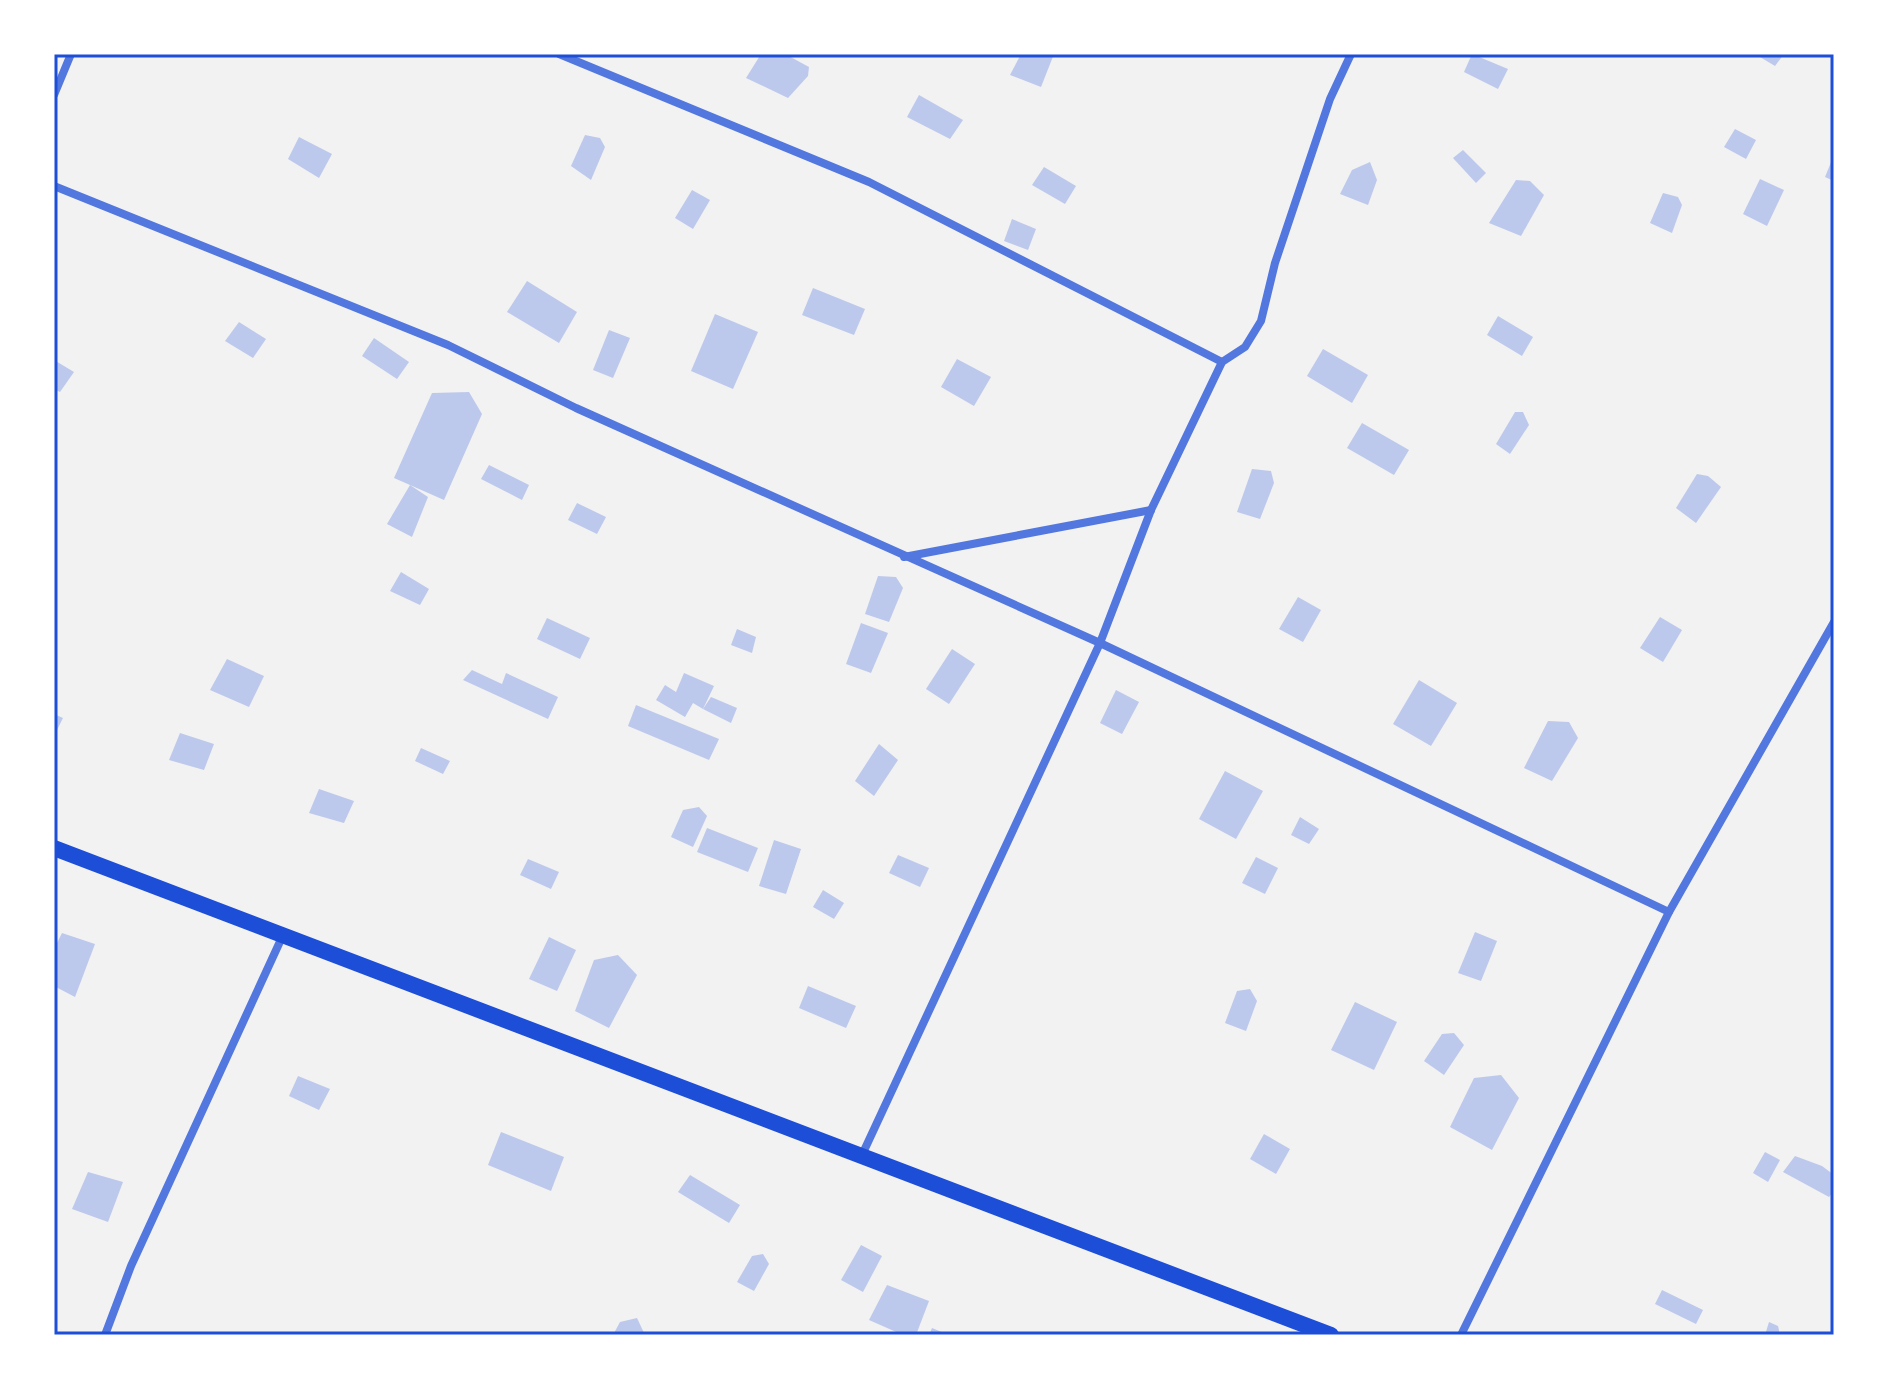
<svg xmlns="http://www.w3.org/2000/svg" width="1888" height="1389" font-family="'Public Sans',sans-serif">
<style>
.building{fill:#bdc9ec}
.lines{fill:none;stroke-linecap:round;stroke-linejoin:round}
.minor{stroke:#5277de;stroke-width:8}
.secondary{stroke:#1d4ed8;stroke-width:16}
.neatline{fill:none;stroke:#1d4ed8;stroke-width:3}
</style>
<rect width="100%" height="100%" fill="#f2f2f2"/>
<g class="building">
<path d="M761,54H785L809,67L808,76L788,98L746,78Z"/>
<path d="M1021,54H1054L1041,87L1010,75Z"/>
<path d="M1472,54L1508,69L1498,89L1464,72Z"/>
<path d="M1755,54H1784L1775,66Z"/>
<path d="M919,95L963,120L950,139L907,117Z"/>
<path d="M1735,129L1756,140L1746,159L1724,147Z"/>
<path d="M585,135L600,138L605,147L591,180L571,166Z"/>
<path d="M299,137L332,154L319,178L288,159Z"/>
<path d="M1463,150L1486,173L1476,183L1453,158Z"/>
<path d="M1834,155V181L1825,177Z"/>
<path d="M1370,162L1377,180L1368,205L1340,194L1352,170Z"/>
<path d="M1044,167L1076,186L1065,204L1032,185Z"/>
<path d="M1760,179L1784,190L1767,226L1743,214Z"/>
<path d="M1516,180L1530,181L1544,195L1521,236L1489,223Z"/>
<path d="M692,190L710,200L693,229L675,218Z"/>
<path d="M1663,193L1678,197L1682,205L1672,233L1650,223Z"/>
<path d="M1012,219L1036,229L1028,250L1004,241Z"/>
<path d="M527,281L577,312L559,343L507,312Z"/>
<path d="M813,288L865,309L854,335L802,315Z"/>
<path d="M715,314L758,332L733,389L691,371Z"/>
<path d="M1498,316L1533,337L1522,356L1487,335Z"/>
<path d="M239,322L266,339L253,358L225,341Z"/>
<path d="M609,330L630,338L613,378L593,370Z"/>
<path d="M374,338L409,362L397,379L362,356Z"/>
<path d="M1323,349L1368,375L1352,403L1307,376Z"/>
<path d="M957,359L991,377L974,406L941,387Z"/>
<path d="M54,360L74,372L60,392L54,389Z"/>
<path d="M469,392L482,414L444,500L410,485L428,497L412,537L387,524L410,485L394,478L432,393Z"/>
<path d="M1515,412H1523L1529,425L1510,454L1496,444Z"/>
<path d="M1362,423L1409,450L1394,475L1347,448Z"/>
<path d="M489,465L529,485L522,500L481,479Z"/>
<path d="M1252,469L1271,471L1274,483L1260,519L1237,512Z"/>
<path d="M1697,474L1708,476L1721,487L1696,523L1676,508Z"/>
<path d="M577,503L606,517L597,534L568,520Z"/>
<path d="M401,572L429,589L420,605L390,591Z"/>
<path d="M878,576L896,577L903,588L889,622L865,614Z"/>
<path d="M1298,597L1321,610L1303,642L1279,629Z"/>
<path d="M1660,617L1682,630L1663,662L1640,648Z"/>
<path d="M547,618L590,638L580,659L537,639Z"/>
<path d="M861,623L888,633L871,673L846,664Z"/>
<path d="M737,629L756,637L752,653L731,645Z"/>
<path d="M952,649L975,664L949,704L926,689Z"/>
<path d="M227,659L264,676L249,707L210,690Z"/>
<path d="M472,670L502,684L506,673L558,697L548,719L463,680Z"/>
<path d="M684,673L714,686L703,709L693,703L685,717L656,700L665,685L676,692Z"/>
<path d="M1419,680L1457,703L1431,746L1393,724Z"/>
<path d="M1116,690L1139,702L1122,734L1100,723Z"/>
<path d="M711,697L737,708L731,723L703,709Z"/>
<path d="M636,705L719,739L709,760L628,726Z"/>
<path d="M54,714L63,718L54,736Z"/>
<path d="M1548,721L1569,722L1578,738L1552,781L1524,768Z"/>
<path d="M180,733L214,744L204,770L169,760Z"/>
<path d="M879,744L898,760L874,796L855,781Z"/>
<path d="M421,748L450,761L443,774L415,761Z"/>
<path d="M1225,771L1263,791L1236,839L1199,819Z"/>
<path d="M319,789L354,801L344,823L309,813Z"/>
<path d="M699,807L707,816L693,847L671,837L683,810Z"/>
<path d="M1300,817L1319,829L1309,844L1291,835Z"/>
<path d="M707,828L758,848L748,872L697,852Z"/>
<path d="M774,840L801,849L786,894L759,886Z"/>
<path d="M898,855L929,868L920,887L889,873Z"/>
<path d="M1256,857L1278,868L1265,894L1242,883Z"/>
<path d="M528,859L559,872L551,889L520,875Z"/>
<path d="M823,890L844,903L834,919L813,907Z"/>
<path d="M1475,932L1497,941L1481,981L1458,973Z"/>
<path d="M62,933L95,944L75,997L54,986V949Z"/>
<path d="M549,937L576,950L557,991L529,979Z"/>
<path d="M618,955L637,975L609,1028L575,1011L594,960Z"/>
<path d="M808,986L856,1006L846,1028L799,1008Z"/>
<path d="M1250,989L1257,1001L1246,1031L1225,1023L1237,991Z"/>
<path d="M1355,1002L1397,1022L1374,1070L1331,1050Z"/>
<path d="M1454,1033L1464,1045L1444,1075L1424,1061L1442,1034Z"/>
<path d="M1501,1075L1519,1098L1492,1150L1450,1127L1474,1078Z"/>
<path d="M298,1076L330,1089L319,1110L289,1096Z"/>
<path d="M501,1132L564,1157L551,1191L488,1165Z"/>
<path d="M1264,1134L1290,1149L1276,1174L1250,1159Z"/>
<path d="M1765,1152L1780,1160L1768,1182L1753,1173Z"/>
<path d="M1795,1156L1822,1166L1834,1175V1191L1829,1197L1783,1172Z"/>
<path d="M88,1172L123,1182L108,1222L72,1209Z"/>
<path d="M690,1175L740,1205L729,1223L678,1192Z"/>
<path d="M861,1245L882,1256L863,1292L841,1280Z"/>
<path d="M763,1254L769,1264L754,1291L737,1282L752,1256Z"/>
<path d="M887,1285L929,1301L916,1335H903L869,1320Z"/>
<path d="M1662,1290L1703,1310L1696,1324L1655,1304Z"/>
<path d="M637,1318L645,1335H613L620,1322Z"/>
<path d="M1769,1322L1778,1326L1780,1335H1765Z"/>
<path d="M932,1328L949,1335H929Z"/>
</g>
<g class="lines">
<g class="minor">
<path d="M559,54L869,182L1222,362"/>
<path d="M54,95L71,54"/>
<path d="M54,186L448,345L576,408L1100,643L1669,912"/>
<path d="M904,557L1151,510"/>
<path d="M862,1155L1100,643L1151,510L1222,362L1245,347L1261,321L1275,263L1330,99L1351,54"/>
<path d="M105,1335L131,1266L283,935"/>
<path d="M1461,1335L1669,912L1834,622"/>
</g>
<path class="secondary" d="M54,848L1331,1335"/>
</g>
<rect width="1888" height="1389" fill="none" stroke="#ffffff" stroke-width="112"/>
<rect x="56" y="56" width="1776" height="1277" class="neatline"/>
</svg>
